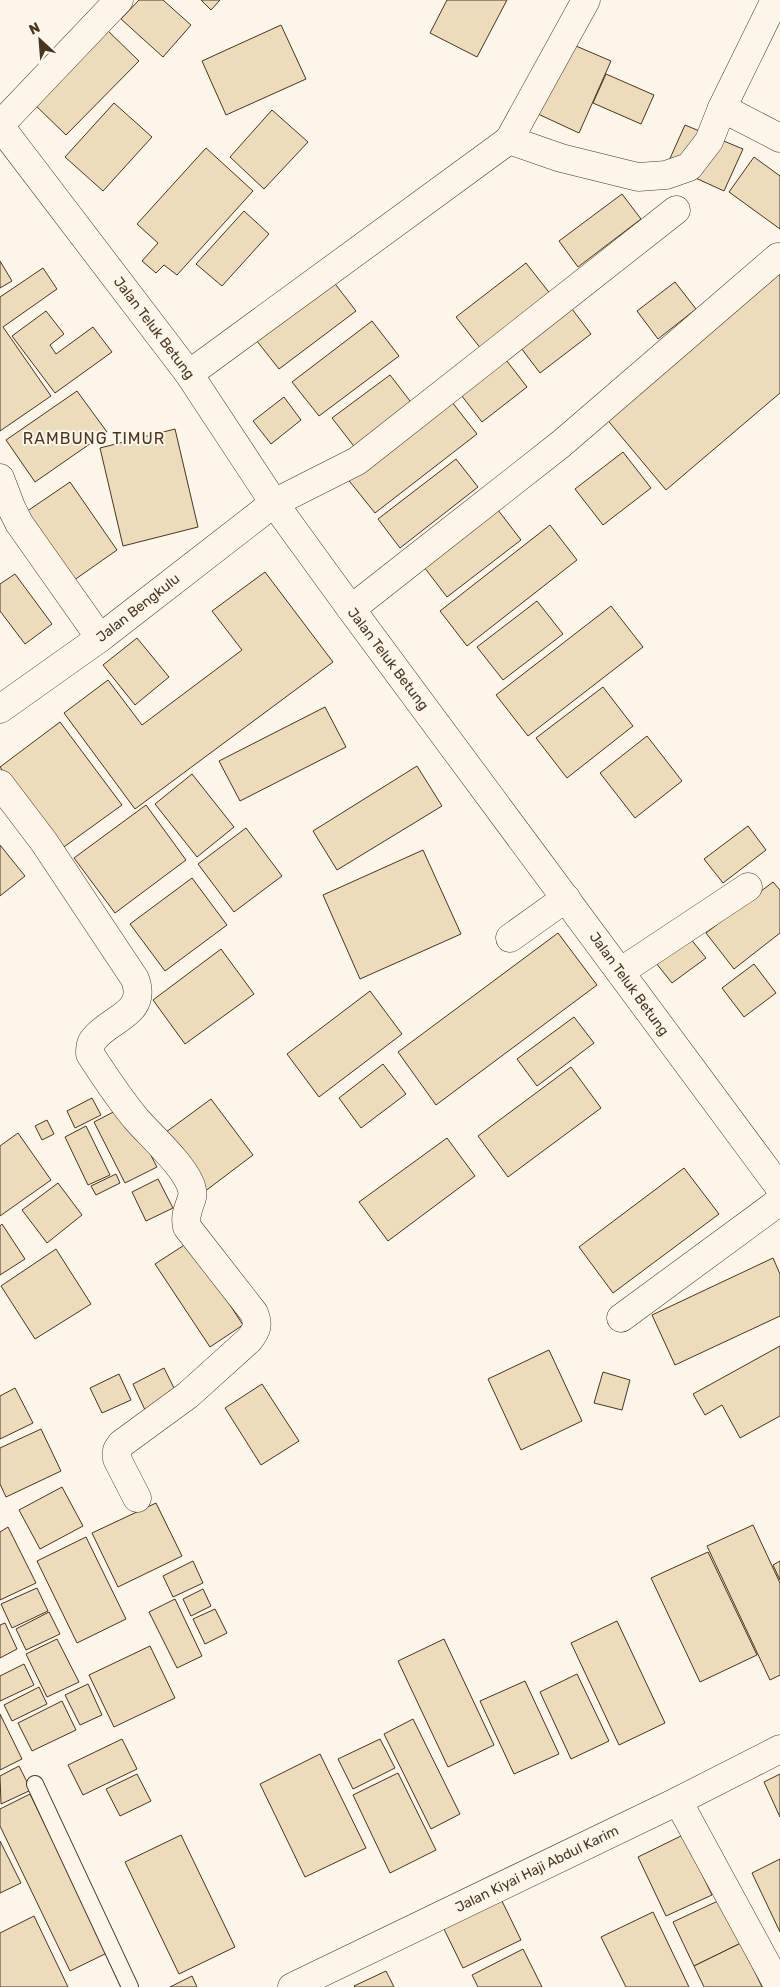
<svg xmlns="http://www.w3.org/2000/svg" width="780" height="1987" font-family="Rubik,sans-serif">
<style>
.building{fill:#ecdcbc;stroke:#4a3520}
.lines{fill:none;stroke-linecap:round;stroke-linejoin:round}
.service-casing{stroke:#4a3520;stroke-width:18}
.minor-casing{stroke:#4a3520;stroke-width:29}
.service{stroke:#fbf6e9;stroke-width:16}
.minor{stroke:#fbf6e9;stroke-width:28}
.labels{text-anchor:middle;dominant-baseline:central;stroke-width:4;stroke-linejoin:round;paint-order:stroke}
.street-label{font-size:14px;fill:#4a3520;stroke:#fbf6e9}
.quarter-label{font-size:16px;letter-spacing:1px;fill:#4a3520;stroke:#fbf6e9}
</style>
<rect width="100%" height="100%" fill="#fbf6e9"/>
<g class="building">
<path d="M139,0H163L191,25L163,57L121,19Z"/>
<path d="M201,0H220L211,10Z"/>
<path d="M447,0H507L477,57L430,33Z"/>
<path d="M281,25L306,79L226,115L202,61Z"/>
<path d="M104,27L139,61L66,135L31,101Z"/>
<path d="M569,43L611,61L579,133L538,114Z"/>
<path d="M606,74L654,95L641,124L593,103Z"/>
<path d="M114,103L152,137L103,191L65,157Z"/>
<path d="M272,110L308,142L264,189L230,157Z"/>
<path d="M685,125L743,149L724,191L667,165Z"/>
<path d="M206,148L253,191L177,275L164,265L156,273L142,261L158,243L137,224Z"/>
<path d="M754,157L780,176V229L729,192Z"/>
<path d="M622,194L641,219L578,267L559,241Z"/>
<path d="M244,211L269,234L222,286L196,264Z"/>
<path d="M0,261L12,281L0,288Z"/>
<path d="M526,263L555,300L485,354L456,317Z"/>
<path d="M43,268L57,289L3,327L51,396L0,431V297Z"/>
<path d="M780,268V393L666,490L605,417Z"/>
<path d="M326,272L356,311L279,369L249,331Z"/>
<path d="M675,282L696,309L658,339L637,311Z"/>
<path d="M569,305L591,334L540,373L518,344Z"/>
<path d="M46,311L64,334L50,345L56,354L93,327L112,352L55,393L12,336Z"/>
<path d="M372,321L399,356L319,416L292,382Z"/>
<path d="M503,356L527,387L482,422L458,391Z"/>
<path d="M390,375L417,410L360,454L332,418Z"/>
<path d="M77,391L107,432L35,482L6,440Z"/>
<path d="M284,397L301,420L271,444L253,421Z"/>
<path d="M448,397L477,434L375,513L346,477Z"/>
<path d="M175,429L198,527L123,546L100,448Z"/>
<path d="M623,452L651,488L603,525L575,489Z"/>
<path d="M456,459L478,487L400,548L378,519Z"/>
<path d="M70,482L117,550L70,583L23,514Z"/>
<path d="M498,510L521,540L447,597L424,567Z"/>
<path d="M550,525L577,560L467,646L440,611Z"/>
<path d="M265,572L333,662L135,809L64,713L108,680L142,725L242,650L212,611Z"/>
<path d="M15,574L52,624L25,644L0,611V584Z"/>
<path d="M537,601L563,634L503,680L477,647Z"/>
<path d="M611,606L643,647L528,736L496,695Z"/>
<path d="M137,638L169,677L135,705L103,665Z"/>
<path d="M603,687L633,726L567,778L536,738Z"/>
<path d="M325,707L346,747L240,801L219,761Z"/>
<path d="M60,722L122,805L61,849L0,767Z"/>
<path d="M647,736L682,781L635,818L600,773Z"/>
<path d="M417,766L442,806L337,870L313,831Z"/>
<path d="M192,774L234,827L197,857L155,804Z"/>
<path d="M146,805L186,860L115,913L74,858Z"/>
<path d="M748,826L766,850L723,883L704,859Z"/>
<path d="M246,828L282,876L234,912L198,864Z"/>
<path d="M0,845L25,876L0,896Z"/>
<path d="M423,850L461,934L360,979L323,895Z"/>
<path d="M192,878L227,925L165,971L130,924Z"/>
<path d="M773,882L780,890V933L734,969L706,933Z"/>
<path d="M558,933L597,985L436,1105L398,1052Z"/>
<path d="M690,938L706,958L672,983L656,963Z"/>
<path d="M221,949L254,994L185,1044L153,1000Z"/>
<path d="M754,964L776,993L744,1017L722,988Z"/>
<path d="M370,991L402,1034L319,1097L287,1054Z"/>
<path d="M574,1017L594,1043L537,1086L517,1059Z"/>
<path d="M383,1064L406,1094L361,1128L339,1098Z"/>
<path d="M571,1067L601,1108L508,1177L478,1136Z"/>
<path d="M92,1098L101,1115L75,1128L67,1111Z"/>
<path d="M211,1099L253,1155L204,1192L162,1135Z"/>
<path d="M125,1106L157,1167L125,1183L94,1122Z"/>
<path d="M47,1120L54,1134L42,1140L35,1126Z"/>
<path d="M86,1126L110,1175L88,1185L65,1137Z"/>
<path d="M18,1133L51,1180L0,1216V1146Z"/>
<path d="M447,1138L475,1176L388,1241L359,1202Z"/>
<path d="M684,1168L719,1214L613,1293L579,1247Z"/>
<path d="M116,1174L120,1183L96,1195L91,1186Z"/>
<path d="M158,1179L173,1208L146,1221L132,1192Z"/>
<path d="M58,1183L82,1215L47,1243L22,1210Z"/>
<path d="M2,1224L25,1259L0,1275V1226Z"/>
<path d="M189,1242L243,1325L210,1347L155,1264Z"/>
<path d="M56,1249L91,1304L35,1339L1,1286Z"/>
<path d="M773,1258L780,1274V1316L675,1365L652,1315Z"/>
<path d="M780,1346V1416L740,1438L722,1405L705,1415L693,1394Z"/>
<path d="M549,1350L582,1421L521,1450L488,1379Z"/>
<path d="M164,1368L177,1394L145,1410L133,1384Z"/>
<path d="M603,1372L630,1380L622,1410L594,1403Z"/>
<path d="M119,1374L131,1400L102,1413L90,1388Z"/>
<path d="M262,1384L299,1441L261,1465L225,1408Z"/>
<path d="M15,1388L33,1423L0,1439V1396Z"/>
<path d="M41,1429L61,1471L6,1497L0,1484V1448Z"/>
<path d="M62,1487L83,1526L40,1549L19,1510Z"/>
<path d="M156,1503L182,1556L118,1587L92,1533Z"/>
<path d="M753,1525L780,1583V1675L770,1680L707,1546Z"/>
<path d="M8,1527L36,1583L0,1600V1532Z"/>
<path d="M86,1537L126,1619L77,1643L37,1561Z"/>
<path d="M708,1552L757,1655L700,1682L651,1578Z"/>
<path d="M193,1561L203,1583L173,1597L163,1576Z"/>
<path d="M780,1561V1580L773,1565Z"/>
<path d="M37,1588L48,1611L12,1628L1,1604Z"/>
<path d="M203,1589L211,1606L191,1616L183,1599Z"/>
<path d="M175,1599L202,1656L177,1668L149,1612Z"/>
<path d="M215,1609L227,1633L205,1644L193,1619Z"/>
<path d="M49,1612L60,1634L26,1650L16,1629Z"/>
<path d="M617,1621L665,1723L619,1745L571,1643Z"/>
<path d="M5,1623L17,1649L0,1658V1625Z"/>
<path d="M57,1639L79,1682L47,1697L26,1654Z"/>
<path d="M444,1639L494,1745L448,1767L398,1661Z"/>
<path d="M150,1646L175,1698L114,1727L89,1675Z"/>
<path d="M24,1664L34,1685L0,1701V1676Z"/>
<path d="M577,1674L609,1741L571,1759L540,1692Z"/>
<path d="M525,1681L559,1754L514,1774L480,1701Z"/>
<path d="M88,1684L102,1715L80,1725L65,1695Z"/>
<path d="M39,1687L47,1704L12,1721L4,1705Z"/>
<path d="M62,1701L76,1730L32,1751L18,1723Z"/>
<path d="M0,1714L22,1759L0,1770Z"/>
<path d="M413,1719L460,1814L431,1829L384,1734Z"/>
<path d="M122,1739L137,1769L83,1795L68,1765Z"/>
<path d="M380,1739L395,1768L353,1789L338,1759Z"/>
<path d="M320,1754L366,1848L305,1877L260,1784Z"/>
<path d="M19,1766L31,1790L1,1804L0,1776Z"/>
<path d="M398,1773L436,1850L390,1873L353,1795Z"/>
<path d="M137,1774L151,1801L120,1816L106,1789Z"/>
<path d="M780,1774V1817L764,1782Z"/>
<path d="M30,1794L107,1953L70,1971L0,1826V1809Z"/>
<path d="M181,1835L235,1947L179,1974L125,1862Z"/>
<path d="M683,1835L712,1895L666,1916L638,1857Z"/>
<path d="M0,1841L21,1883L0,1893Z"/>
<path d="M780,1859V1932L752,1873Z"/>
<path d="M500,1897L521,1940L463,1968L442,1925Z"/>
<path d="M720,1900L741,1943L694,1966L673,1922Z"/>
<path d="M653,1912L689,1987H626L601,1937Z"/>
<path d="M34,1916L68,1987H0V1933Z"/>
<path d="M741,1943L762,1987H704L694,1966Z"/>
<path d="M523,1949L542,1987H478L472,1975Z"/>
<path d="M386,1971L394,1987H355L354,1986Z"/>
<path d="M192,1976L197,1987H170Z"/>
</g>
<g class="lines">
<defs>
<path id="service" d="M35,1784L130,1987"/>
<g id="minor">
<path d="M722,108L775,0"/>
<path d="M0,125L119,0"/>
<path d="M0,126L189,374L274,503L351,609L780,1188"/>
<path d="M509,140L561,158L638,177L666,175L689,167L709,141L722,108L780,138"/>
<path d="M189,374L509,140L586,0"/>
<path d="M0,478L11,507L19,523L100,638"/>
<path d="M351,609L561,444L778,257"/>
<path d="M0,709L100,638L274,503L357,461L676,210"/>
<path d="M0,784L44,842L135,979C148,1014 110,1018 94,1039C90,1043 90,1049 90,1054C105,1077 120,1100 137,1120C152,1137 188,1169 192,1190C195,1200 183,1210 187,1227L254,1313C259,1325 257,1330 249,1340L188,1395L121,1444L117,1450V1459L137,1498"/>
<path d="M510,938L566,898"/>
<path d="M620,972L748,887"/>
<path d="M621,1318L780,1201"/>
<path d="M678,1801L779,1987"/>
<path d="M292,1987L678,1801L780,1749"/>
</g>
</defs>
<use href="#service" class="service-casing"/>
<use href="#minor" class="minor-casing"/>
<use href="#service" class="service"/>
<use href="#minor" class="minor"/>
</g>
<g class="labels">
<g class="street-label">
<text transform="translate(154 328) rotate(53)">Jalan Teluk Betung</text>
<text transform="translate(138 608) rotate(-38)">Jalan Bengkulu</text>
<text transform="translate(388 659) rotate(53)">Jalan Teluk Betung</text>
<text transform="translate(629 984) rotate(54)">Jalan Teluk Betung</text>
<text transform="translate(537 1869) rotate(-26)">Jalan Kiyai Haji Abdul Karim</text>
</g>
<g class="quarter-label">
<text x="94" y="438">RAMBUNG TIMUR</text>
</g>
</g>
<g transform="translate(40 40) rotate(334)" stroke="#fbf6e9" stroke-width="4" paint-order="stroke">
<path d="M0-4L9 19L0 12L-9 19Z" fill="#4a3520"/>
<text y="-8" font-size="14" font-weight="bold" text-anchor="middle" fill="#4a3520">N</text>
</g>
</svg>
